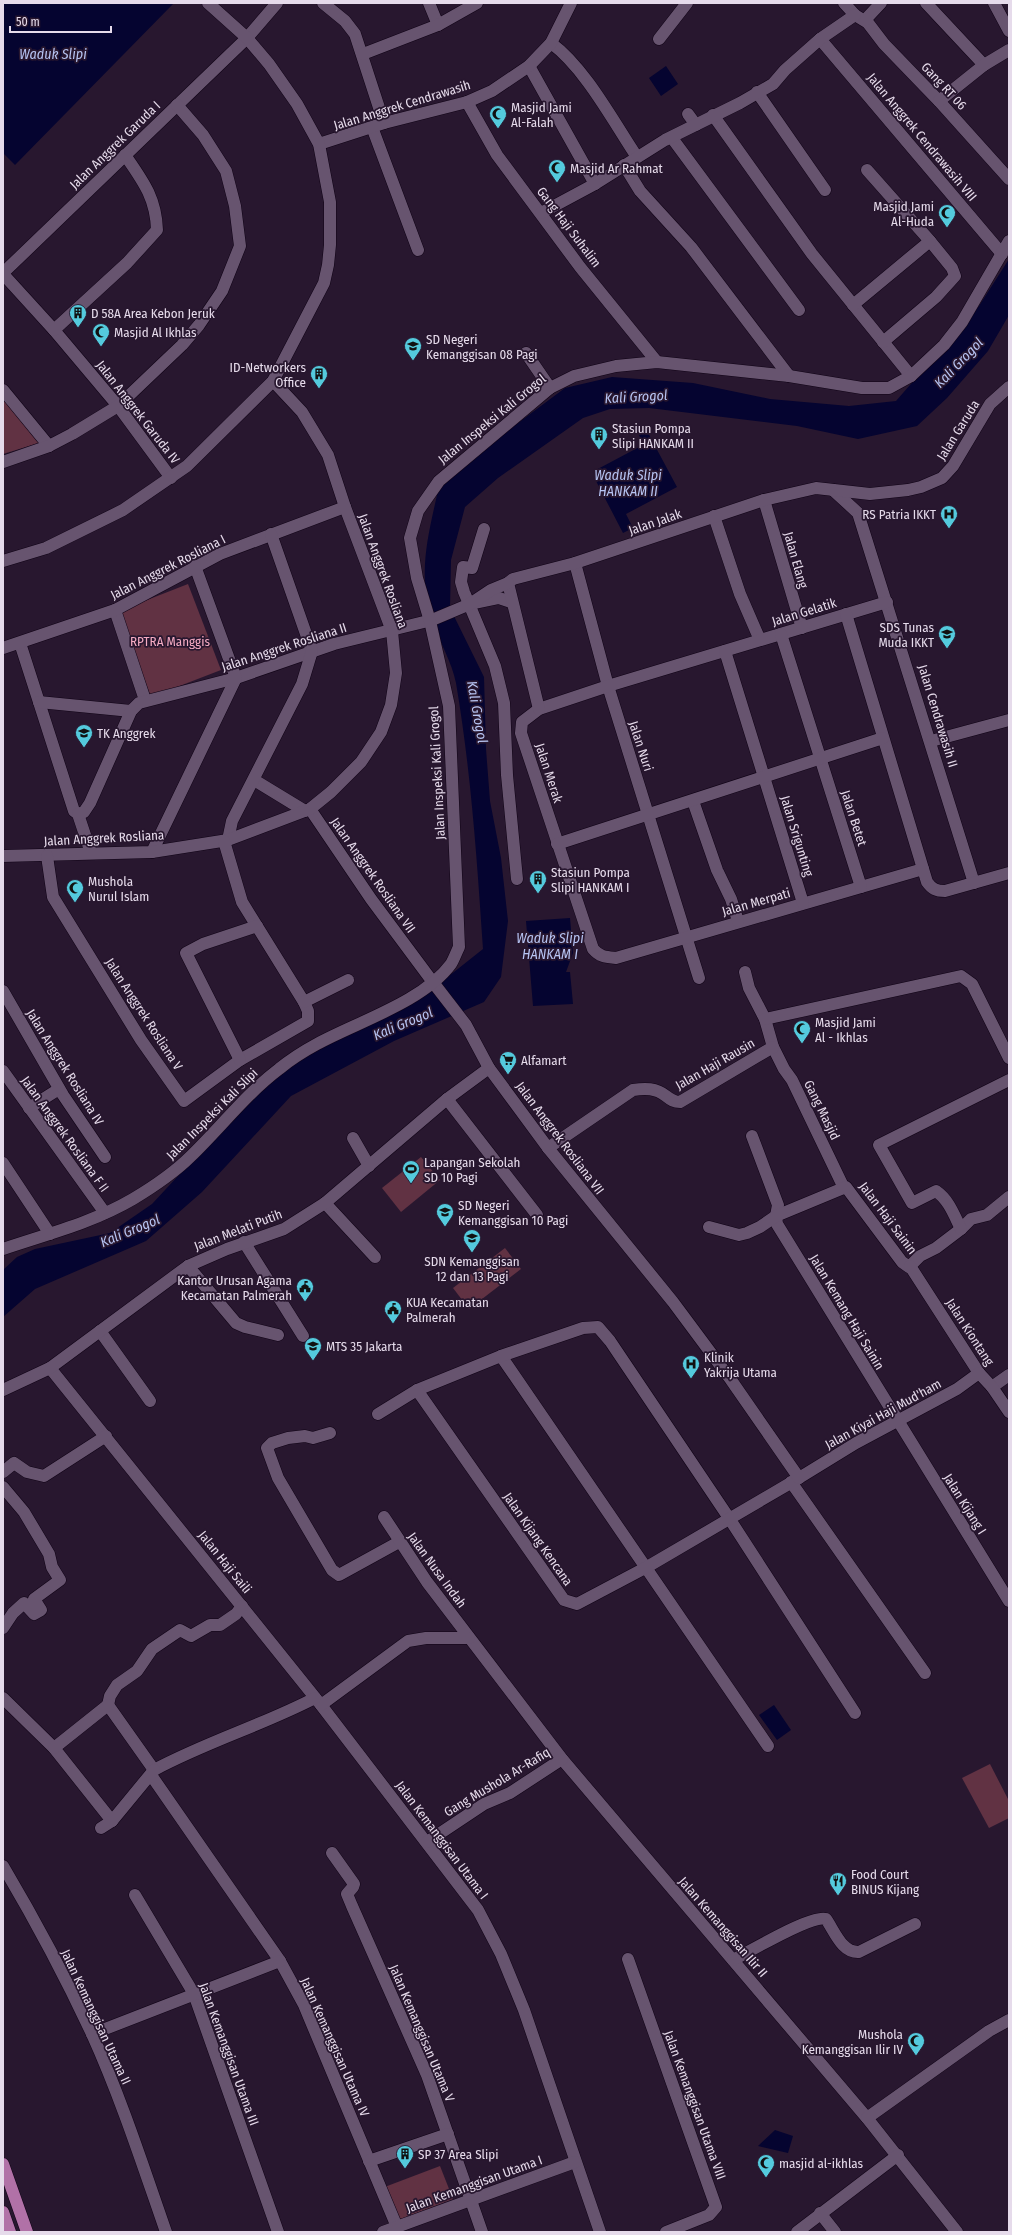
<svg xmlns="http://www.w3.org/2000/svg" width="1012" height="2235" font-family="'Fira Sans Condensed',sans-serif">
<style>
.green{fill:#613243}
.water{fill:#050430}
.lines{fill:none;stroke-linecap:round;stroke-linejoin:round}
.street-casing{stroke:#100316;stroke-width:13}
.secondary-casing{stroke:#100316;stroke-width:13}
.primary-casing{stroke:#100316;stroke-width:13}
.street{stroke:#67546f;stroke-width:12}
.secondary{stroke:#67546f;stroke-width:12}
.primary{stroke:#b171a7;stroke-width:12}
.labels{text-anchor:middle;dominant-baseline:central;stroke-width:3.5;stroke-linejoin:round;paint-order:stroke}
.street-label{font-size:13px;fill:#e6dbeb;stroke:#28172f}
.poi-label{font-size:13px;fill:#e6dbeb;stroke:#28172f;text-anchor:start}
.park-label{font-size:13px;fill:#f6acc4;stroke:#28172f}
.water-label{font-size:14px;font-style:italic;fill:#b7c4f3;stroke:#28172f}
</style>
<rect width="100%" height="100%" fill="#28172f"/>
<g class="green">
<path d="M3,394L42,442L3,454Z"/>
<path d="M188,584L221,670L151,697L119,611Z"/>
<path d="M421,1157L440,1180L401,1212L382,1188Z"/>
<path d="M505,1248L521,1269L469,1309L453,1288Z"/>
<path d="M990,1764L1009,1801V1818L989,1828L962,1778Z"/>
<path d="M440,2166L453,2199L395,2221L382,2188Z"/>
</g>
<g class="water">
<path d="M3,3H174L15,165L3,153Z"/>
<path d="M666,66L678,84L661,96L649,78Z"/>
<path d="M1009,259V315L988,351L947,398L917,426L858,439L797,426L649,408L610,409L583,418L498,478L465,507L451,560L450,608L484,677L486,749L490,801L501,858L508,921L501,977L484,1002L394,1041L291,1096L202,1192L146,1241L35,1289L3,1317V1270L17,1257L35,1249L110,1233L152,1204L269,1078L329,1038L420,999L483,949C477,860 471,771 456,683C452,662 439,641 432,620C416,570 430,530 440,481L565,388L612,377L693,383L770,399L849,406L896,401L979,306Z"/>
<path d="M647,431L677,487L626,514L633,528L623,533L596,481L599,480L594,471L643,445L639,435Z"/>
<path d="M570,918L573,953L566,972H570L573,1004L533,1006L526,921Z"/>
<path d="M774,1705L791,1730L777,1740L759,1715Z"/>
<path d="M775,2130L793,2136L788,2153L758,2146Z"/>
</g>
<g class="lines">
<defs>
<g id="street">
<path d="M323,3L345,21L355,34L384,123"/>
<path d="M429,3L438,25"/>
<path d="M844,3L855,15L868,23L884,44L939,101L1009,179"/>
<path d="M926,3L984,65"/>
<path d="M994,3L1009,31"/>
<path d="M865,20L881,3"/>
<path d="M659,39L687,3"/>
<path d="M820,39L1002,254"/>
<path d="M551,43C585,68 613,121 637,157"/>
<path d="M363,54L438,25L477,3"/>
<path d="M529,66L595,184"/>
<path d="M757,92L825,190"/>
<path d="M939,101L984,65L1009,50"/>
<path d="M467,102L497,155L580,267L657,362"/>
<path d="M688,114L696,125"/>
<path d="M713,115L812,254L911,376"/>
<path d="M372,127L418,250"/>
<path d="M672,138L799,310"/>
<path d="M319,144L384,123L467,102L492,91L529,66L551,43L571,3"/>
<path d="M624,165L640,191L691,247L789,376"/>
<path d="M867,170L930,241L952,268L955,276L936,297L883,342"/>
<path d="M541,213L595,184L665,140L740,103L773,84L785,70L820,39L855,15"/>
<path d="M3,273L247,38L277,3"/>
<path d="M3,274L54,330L118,406L171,478"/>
<path d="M853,305L930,241"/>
<path d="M54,330L127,263L157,230C156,198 143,181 125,155"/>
<path d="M526,353L550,388"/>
<path d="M3,390L49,446"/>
<path d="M3,462L49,446L72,434L118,406L182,345L199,325L222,291L240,246L235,206L226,171L203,135L177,105"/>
<path d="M833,490L858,513L974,883"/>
<path d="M764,500L802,628"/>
<path d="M714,516L740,594L760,640"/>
<path d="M484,529L472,568L463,567L461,582L464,592L495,666L504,703L507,775L517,879"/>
<path d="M575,563L608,686L699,978"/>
<path d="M887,602L608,686L539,709L522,722L521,733L593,949C600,957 606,957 616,958L923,869"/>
<path d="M475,603L499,598L511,602"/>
<path d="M115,610L145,700"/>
<path d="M846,614L927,882C932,889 936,891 945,891L1009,873"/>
<path d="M781,634L861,887"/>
<path d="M20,643L74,811L78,814L91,853"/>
<path d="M3,648L115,610L220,554L345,507"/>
<path d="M725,651L803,903"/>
<path d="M39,702L131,711"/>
<path d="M539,709L508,583L513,579L575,563L764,500L816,488L870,494L908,490L921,487L942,478L953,466L990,404L1009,387"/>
<path d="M931,741L1009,720"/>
<path d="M254,780L305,811"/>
<path d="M693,801L717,870L731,899L738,921"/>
<path d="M310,809L371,899L432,981"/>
<path d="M78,814L84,812L90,803L131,711L139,703L236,678L334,644L432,620L470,604L491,590L508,583"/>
<path d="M228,840L232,821L302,684L312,651L271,534"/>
<path d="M557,844L883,738"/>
<path d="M152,852L236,678L195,566"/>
<path d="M3,856L152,852L228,840L310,809L331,792L361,762L381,732L391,705L396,673L392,631L345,507L328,455L302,412L273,381"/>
<path d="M47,856L53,897L141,1040L184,1101L240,1060L308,1021V1011L304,1002L242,902L224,841"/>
<path d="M745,972L749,988L765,1019L773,1047L784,1069L792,1080L843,1186"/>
<path d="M3,991L63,1095L105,1157"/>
<path d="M304,1002L348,980"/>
<path d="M765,1019L961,976L972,984L1009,1058"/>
<path d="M240,1060L186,953L203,944L257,926"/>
<path d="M3,1071L105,1213"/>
<path d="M447,1099L537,1215"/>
<path d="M29,1108L59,1089"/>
<path d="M752,1136L778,1205L776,1216L777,1224L1009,1601"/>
<path d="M353,1138L369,1166"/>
<path d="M548,1148L633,1090C645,1088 656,1088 666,1096C671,1100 674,1102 680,1102L773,1047"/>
<path d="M3,1163L50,1234"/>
<path d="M325,1203L375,1257"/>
<path d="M709,1227L739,1235L747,1233L760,1227L776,1216L846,1187L902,1262L909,1267L920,1256L936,1248L961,1229L971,1219L987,1215L1009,1197"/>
<path d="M961,1229C954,1215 949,1200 936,1191L912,1203L879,1145L1009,1080"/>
<path d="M244,1242L303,1336"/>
<path d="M188,1266L236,1323L245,1327L278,1335"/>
<path d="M910,1266L979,1373"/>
<path d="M100,1331L150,1401"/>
<path d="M501,1356L768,1746"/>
<path d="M50,1368L321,1705L478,1910L501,1954L524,2010L600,2232"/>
<path d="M992,1387L1009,1375"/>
<path d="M3,1390L50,1368L188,1266L227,1249L284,1229L325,1203L447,1099L489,1068"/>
<path d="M417,1390L501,1356L583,1328L598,1327L610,1341L729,1518L855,1713"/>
<path d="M378,1414L417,1390L564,1600L577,1604L647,1567L799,1478"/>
<path d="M330,1433L313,1438L305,1436L288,1438L272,1443L267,1448L278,1478L332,1570L339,1575L399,1542"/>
<path d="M3,1472L14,1463L27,1472L44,1476L106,1436"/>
<path d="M791,1482L925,1673"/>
<path d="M3,1487L24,1512L49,1554L52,1567L60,1580L34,1599L41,1610L34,1614L24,1603L13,1613L3,1628"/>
<path d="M384,1517L427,1582L562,1759L867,2118L957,2232"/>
<path d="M3,1698L54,1748L112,1821"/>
<path d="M108,1705L110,1696L117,1685L137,1671L152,1649L180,1630L191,1636L210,1625H220L236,1614L242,1606"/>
<path d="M108,1705L154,1770"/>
<path d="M321,1705L408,1641L426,1638H469"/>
<path d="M54,1748L108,1705"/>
<path d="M154,1770C206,1742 263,1725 315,1698"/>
<path d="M151,1775L280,1961L304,2005L397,2227"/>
<path d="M101,1828L112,1821L154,1770"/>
<path d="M427,1842L484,1804L510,1793L562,1759"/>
<path d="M332,1853L354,1884L353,1887L347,1894L352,1906L427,2075L482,2232"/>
<path d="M3,1866C35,1920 65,1976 92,2034C121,2098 143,2166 166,2232"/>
<path d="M135,1895L194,1994L278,2232"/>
<path d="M628,1959L716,2207L709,2215L666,2232"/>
<path d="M733,1960C749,1952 812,1914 826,1919C835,1932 842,1953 859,1952L915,1924"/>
<path d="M92,2034L280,1961"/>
<path d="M867,2118L989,2031L1009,2020"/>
<path d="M369,2161L448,2134"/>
<path d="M820,2213L835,2232"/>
<path d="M383,2232L575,2162"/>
<path d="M797,2232L898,2155"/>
</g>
<g id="secondary">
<path d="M3,561L46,548L123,510L187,466L273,381L324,283L328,265L330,245V202L319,144L297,104L269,64L247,38L208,3"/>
<path d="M432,981L466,1025L489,1068L548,1148L673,1302L731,1380L799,1478L856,1443L957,1389L979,1373L992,1387L1009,1412"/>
<path d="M3,1249C47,1234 92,1223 133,1199C153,1187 174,1173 191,1156C221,1127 246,1094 279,1069C290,1060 304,1051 317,1044C357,1022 423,1002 451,964C454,959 456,953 459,947L449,706L430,621L417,578L410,538L418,511L439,481L550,388L574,376L616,366L657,362L789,376L862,388H889L911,376L944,345L962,322L1009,241"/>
</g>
<g id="primary">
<path d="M3,2164L27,2232"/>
<path d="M3,2212L10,2232"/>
</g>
</defs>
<use href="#street" class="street-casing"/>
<use href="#secondary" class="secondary-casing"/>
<use href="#primary" class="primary-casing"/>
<use href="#street" class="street"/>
<use href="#secondary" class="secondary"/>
<use href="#primary" class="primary"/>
</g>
<defs>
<symbol id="mosque-pin" viewBox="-11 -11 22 30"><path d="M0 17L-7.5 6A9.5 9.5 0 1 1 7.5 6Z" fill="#54cadd" stroke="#28172f"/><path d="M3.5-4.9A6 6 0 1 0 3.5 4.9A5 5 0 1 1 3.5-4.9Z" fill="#111"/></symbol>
<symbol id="building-pin" viewBox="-11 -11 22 30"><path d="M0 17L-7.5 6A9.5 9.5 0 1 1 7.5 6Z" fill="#54cadd" stroke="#28172f"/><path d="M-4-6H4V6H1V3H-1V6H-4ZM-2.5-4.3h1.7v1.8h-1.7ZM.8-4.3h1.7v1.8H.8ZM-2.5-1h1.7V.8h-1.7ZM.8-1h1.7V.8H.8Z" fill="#111"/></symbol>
<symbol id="school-pin" viewBox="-11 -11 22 30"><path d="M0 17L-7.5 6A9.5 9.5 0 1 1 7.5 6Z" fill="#54cadd" stroke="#28172f"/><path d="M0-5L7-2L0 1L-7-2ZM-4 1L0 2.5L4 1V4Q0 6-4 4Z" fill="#111"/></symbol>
<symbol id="hospital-pin" viewBox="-11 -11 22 30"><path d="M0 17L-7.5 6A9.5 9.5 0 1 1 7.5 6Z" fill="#54cadd" stroke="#28172f"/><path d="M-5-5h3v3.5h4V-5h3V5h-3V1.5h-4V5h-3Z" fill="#111"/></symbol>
<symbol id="supermarket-pin" viewBox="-11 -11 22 30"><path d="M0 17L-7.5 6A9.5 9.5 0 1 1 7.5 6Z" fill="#54cadd" stroke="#28172f"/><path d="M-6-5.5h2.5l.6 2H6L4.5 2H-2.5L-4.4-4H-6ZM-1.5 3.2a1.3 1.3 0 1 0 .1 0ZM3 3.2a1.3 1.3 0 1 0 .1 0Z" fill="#111"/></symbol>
<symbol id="stadium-pin" viewBox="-11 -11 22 30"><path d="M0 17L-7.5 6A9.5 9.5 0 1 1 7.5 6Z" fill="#54cadd" stroke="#28172f"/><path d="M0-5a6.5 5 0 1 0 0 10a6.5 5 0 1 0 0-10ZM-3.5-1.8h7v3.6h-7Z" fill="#111"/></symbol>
<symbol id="civic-pin" viewBox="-11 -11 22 30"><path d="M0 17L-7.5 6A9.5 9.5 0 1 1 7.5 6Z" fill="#54cadd" stroke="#28172f"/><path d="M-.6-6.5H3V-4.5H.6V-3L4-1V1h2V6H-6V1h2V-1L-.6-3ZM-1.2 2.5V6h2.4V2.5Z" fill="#111"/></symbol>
<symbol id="restaurant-pin" viewBox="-11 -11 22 30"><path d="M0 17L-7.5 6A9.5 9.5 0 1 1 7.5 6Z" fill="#54cadd" stroke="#28172f"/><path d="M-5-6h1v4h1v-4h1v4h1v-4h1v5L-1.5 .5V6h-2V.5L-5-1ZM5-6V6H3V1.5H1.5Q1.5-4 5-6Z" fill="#111"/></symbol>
</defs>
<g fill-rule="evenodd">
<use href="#mosque-pin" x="488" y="104" width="20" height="27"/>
<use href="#mosque-pin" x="547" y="158" width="20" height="27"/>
<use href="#mosque-pin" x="937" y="203" width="20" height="27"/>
<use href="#building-pin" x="68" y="303" width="20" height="27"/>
<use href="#mosque-pin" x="91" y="322" width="20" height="27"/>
<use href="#school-pin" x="403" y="336" width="20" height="27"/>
<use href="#building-pin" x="309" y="364" width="20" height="27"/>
<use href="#building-pin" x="589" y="425" width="20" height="27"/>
<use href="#hospital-pin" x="939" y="504" width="20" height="27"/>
<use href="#school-pin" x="937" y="624" width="20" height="27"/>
<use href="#school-pin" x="74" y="723" width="20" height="27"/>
<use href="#building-pin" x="528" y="869" width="20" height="27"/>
<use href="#mosque-pin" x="65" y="878" width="20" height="27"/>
<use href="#mosque-pin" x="792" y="1019" width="20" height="27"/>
<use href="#supermarket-pin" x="498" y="1050" width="20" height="27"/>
<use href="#stadium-pin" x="401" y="1159" width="20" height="27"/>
<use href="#school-pin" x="435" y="1202" width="20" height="27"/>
<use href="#school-pin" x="462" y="1228" width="20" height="27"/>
<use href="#civic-pin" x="295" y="1277" width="20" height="27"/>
<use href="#civic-pin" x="383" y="1299" width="20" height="27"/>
<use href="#school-pin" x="303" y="1336" width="20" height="27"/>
<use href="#hospital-pin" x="681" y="1354" width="20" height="27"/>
<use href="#restaurant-pin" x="828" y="1871" width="20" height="27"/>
<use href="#mosque-pin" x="906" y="2031" width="20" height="27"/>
<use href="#building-pin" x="395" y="2144" width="20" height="27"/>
<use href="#mosque-pin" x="756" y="2153" width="20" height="27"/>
</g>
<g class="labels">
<g class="street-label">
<text transform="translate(944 86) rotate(47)">Gang RT 06</text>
<text transform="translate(402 105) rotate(-17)">Jalan Anggrek Cendrawasih</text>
<text transform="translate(922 137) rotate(50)">Jalan Anggrek Cendrawasih VIII</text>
<text transform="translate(115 145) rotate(-44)">Jalan Anggrek Garuda I</text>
<text transform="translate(569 227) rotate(53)">Gang Haji Suhalim</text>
<text transform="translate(138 412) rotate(52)">Jalan Anggrek Garuda IV</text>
<text transform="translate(492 419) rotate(-39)">Jalan Inspeksi Kali Grogol</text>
<text transform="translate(958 430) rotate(-58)">Jalan Garuda</text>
<text transform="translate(655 522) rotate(-19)">Jalan Jalak</text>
<text transform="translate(796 560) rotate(74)">Jalan Elang</text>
<text transform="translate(168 567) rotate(-27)">Jalan Anggrek Rosliana I</text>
<text transform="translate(383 571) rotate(70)">Jalan Anggrek Rosliana</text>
<text transform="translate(804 612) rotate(-17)">Jalan Gelatik</text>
<text transform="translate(284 647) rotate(-18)">Jalan Anggrek Rosliana II</text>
<text transform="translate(938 716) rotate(73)">Jalan Cendrawasih II</text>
<text transform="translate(641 746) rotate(72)">Jalan Nuri</text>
<text transform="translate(437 773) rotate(-93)">Jalan Inspeksi Kali Grogol</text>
<text transform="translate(549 773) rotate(72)">Jalan Merak</text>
<text transform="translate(854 818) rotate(72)">Jalan Betet</text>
<text transform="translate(797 836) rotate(73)">Jalan Srigunting</text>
<text transform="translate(104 838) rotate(-3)">Jalan Anggrek Rosliana</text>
<text transform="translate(373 875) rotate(55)">Jalan Anggrek Rosliana VII</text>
<text transform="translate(756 902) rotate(-16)">Jalan Merpati</text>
<text transform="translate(144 1014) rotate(57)">Jalan Anggrek Rosliana V</text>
<text transform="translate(715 1064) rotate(-30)">Jalan Haji Rausin</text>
<text transform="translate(65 1067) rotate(58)">Jalan Anggrek Rosliana IV</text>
<text transform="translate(822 1110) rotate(64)">Gang Masjid</text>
<text transform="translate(212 1114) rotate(-45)">Jalan Inspeksi Kali Slipi</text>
<text transform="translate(65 1134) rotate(54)">Jalan Anggrek Rosliana F II</text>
<text transform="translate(560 1138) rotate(53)">Jalan Anggrek Rosliana VII</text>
<text transform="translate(888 1218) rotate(53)">Jalan Haji Sainin</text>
<text transform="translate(238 1230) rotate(-21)">Jalan Melati Putih</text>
<text transform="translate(847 1312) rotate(59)">Jalan Kemang Haji Sainin</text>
<text transform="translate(970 1332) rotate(57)">Jalan Kiontang</text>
<text transform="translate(883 1414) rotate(-29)">Jalan Kiyai Haji Mud'ham</text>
<text transform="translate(965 1504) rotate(58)">Jalan Kijang I</text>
<text transform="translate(538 1539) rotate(55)">Jalan Kijang Kencana</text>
<text transform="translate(225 1562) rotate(51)">Jalan Haji Saili</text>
<text transform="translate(437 1570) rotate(54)">Jalan Nusa Indah</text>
<text transform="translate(497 1782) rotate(-31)">Gang Mushola Ar-Rafiq</text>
<text transform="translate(442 1840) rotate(53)">Jalan Kemanggisan Utama I</text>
<text transform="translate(723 1927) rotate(49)">Jalan Kemanggisan Ilir II</text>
<text transform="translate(96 2017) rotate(65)">Jalan Kemanggisan Utama II</text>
<text transform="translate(422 2033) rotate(67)">Jalan Kemanggisan Utama V</text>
<text transform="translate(335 2047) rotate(66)">Jalan Kemanggisan Utama IV</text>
<text transform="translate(229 2054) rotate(70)">Jalan Kemanggisan Utama III</text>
<text transform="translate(695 2105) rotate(70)">Jalan Kemanggisan Utama VIII</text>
<text transform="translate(474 2184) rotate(-20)">Jalan Kemanggisan Utama I</text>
</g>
<g class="poi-label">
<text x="511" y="107">Masjid Jami<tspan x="511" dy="15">Al-Falah</tspan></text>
<text x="570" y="168">Masjid Ar Rahmat</text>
<text x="934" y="206" text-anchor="end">Masjid Jami<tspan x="934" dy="15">Al-Huda</tspan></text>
<text x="91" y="313">D 58A Area Kebon Jeruk</text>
<text x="114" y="332">Masjid Al Ikhlas</text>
<text x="426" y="339">SD Negeri<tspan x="426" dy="15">Kemanggisan 08 Pagi</tspan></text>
<text x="306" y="367" text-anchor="end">ID-Networkers<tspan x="306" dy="15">Office</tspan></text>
<text x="612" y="428">Stasiun Pompa<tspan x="612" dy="15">Slipi HANKAM II</tspan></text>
<text x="936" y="514" text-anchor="end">RS Patria IKKT</text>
<text x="934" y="627" text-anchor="end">SDS Tunas<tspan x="934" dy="15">Muda IKKT</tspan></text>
<text x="97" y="733">TK Anggrek</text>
<text x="551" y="872">Stasiun Pompa<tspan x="551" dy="15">Slipi HANKAM I</tspan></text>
<text x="88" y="881">Mushola<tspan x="88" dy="15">Nurul Islam</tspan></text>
<text x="815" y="1022">Masjid Jami<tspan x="815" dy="15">Al - Ikhlas</tspan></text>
<text x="521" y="1060">Alfamart</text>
<text x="424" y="1162">Lapangan Sekolah<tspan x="424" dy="15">SD 10 Pagi</tspan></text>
<text x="458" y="1205">SD Negeri<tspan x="458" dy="15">Kemanggisan 10 Pagi</tspan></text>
<text x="472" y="1261" text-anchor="middle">SDN Kemanggisan<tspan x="472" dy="15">12 dan 13 Pagi</tspan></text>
<text x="292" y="1280" text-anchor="end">Kantor Urusan Agama<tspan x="292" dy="15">Kecamatan Palmerah</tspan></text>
<text x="406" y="1302">KUA Kecamatan<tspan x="406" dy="15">Palmerah</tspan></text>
<text x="326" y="1346">MTS 35 Jakarta</text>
<text x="704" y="1357">Klinik<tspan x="704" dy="15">Yakrija Utama</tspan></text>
<text x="851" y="1874">Food Court<tspan x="851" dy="15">BINUS Kijang</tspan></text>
<text x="903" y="2034" text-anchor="end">Mushola<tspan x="903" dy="15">Kemanggisan Ilir IV</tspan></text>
<text x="418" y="2154">SP 37 Area Slipi</text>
<text x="779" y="2163">masjid al-ikhlas</text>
</g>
<g class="park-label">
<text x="170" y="641">RPTRA Manggis</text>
</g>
<g class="water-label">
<text x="53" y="54">Waduk Slipi</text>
<text transform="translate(959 363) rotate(-46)">Kali Grogol</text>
<text transform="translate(636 397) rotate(-3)">Kali Grogol</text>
<text x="628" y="475">Waduk Slipi<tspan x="628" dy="16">HANKAM II</tspan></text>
<text transform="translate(477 712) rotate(80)">Kali Grogol</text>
<text x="550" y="938">Waduk Slipi<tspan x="550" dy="16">HANKAM I</tspan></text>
<text transform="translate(403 1024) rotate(-23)">Kali Grogol</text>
<text transform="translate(130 1231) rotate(-23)">Kali Grogol</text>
</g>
</g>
<rect width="1012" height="2235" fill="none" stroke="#e6dbeb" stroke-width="8"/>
<path d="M10 26v6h101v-6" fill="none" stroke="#e6dbeb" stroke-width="2"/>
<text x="16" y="26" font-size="12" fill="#e6dbeb" stroke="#28172f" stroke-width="3" paint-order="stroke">50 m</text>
</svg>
